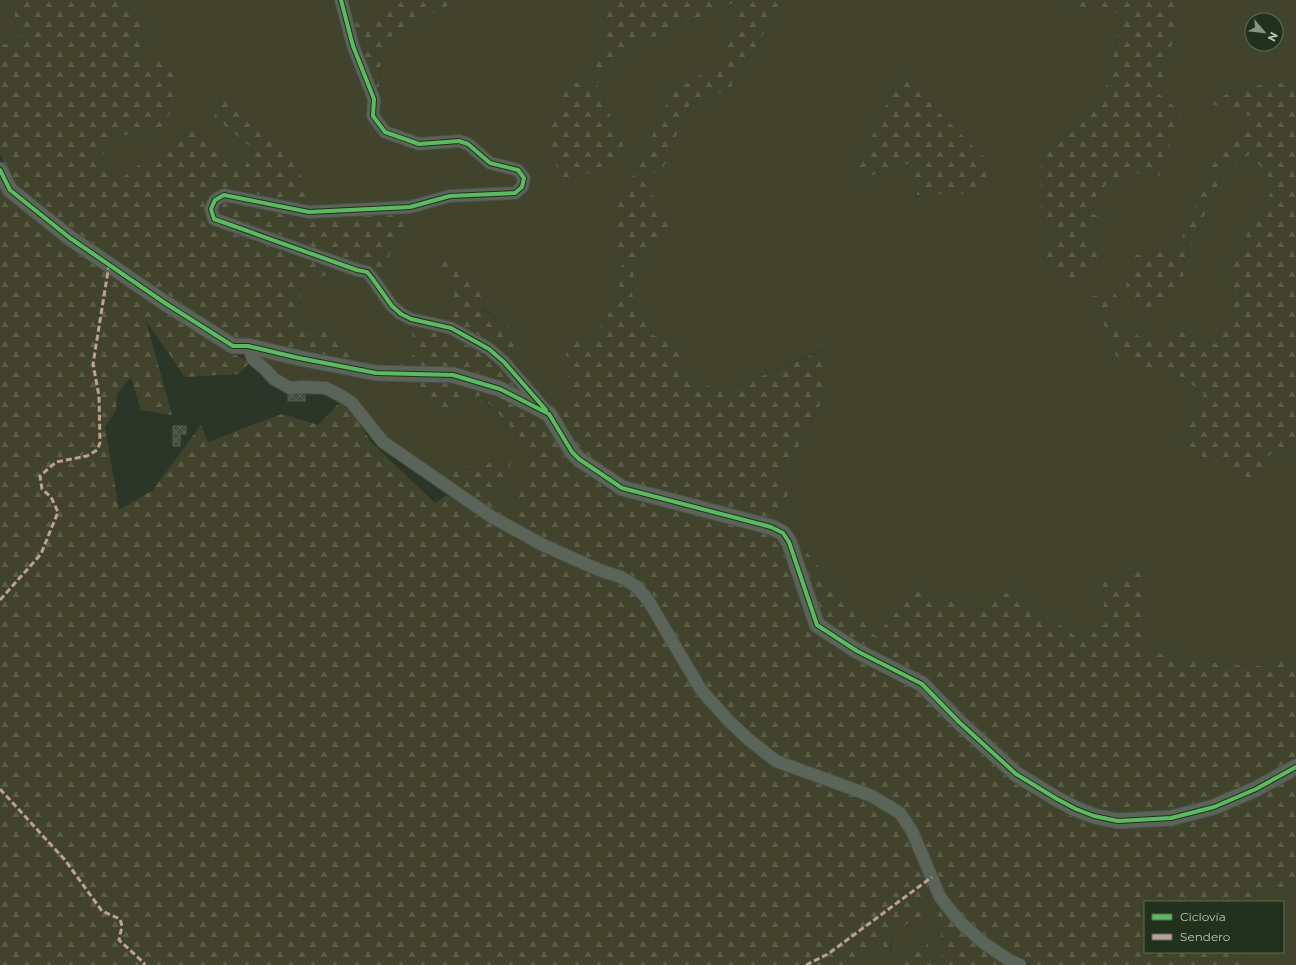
<svg xmlns="http://www.w3.org/2000/svg" width="1296" height="965" font-family="Montserrat,sans-serif">
<style>
.grass{fill:#42432c;fill-rule:evenodd}
.forest{fill:url(#forest-firs)}
.building{fill:url(#building-cross-hatch);stroke:#545e50}
.lines{fill:none;stroke-linecap:round;stroke-linejoin:round}
.minor-casing{stroke:#495146;stroke-width:14}
.tertiary-casing{stroke:#495146;stroke-width:17}
.minor{stroke:#5b6458;stroke-width:12}
.tertiary{stroke:#5b6458;stroke-width:15}
.quiet{stroke:#bda197;stroke-width:3;stroke-dasharray:6 3;stroke-linecap:butt}
.cycleway-casing{stroke:#21311b;stroke-width:6}
.cycleway{stroke:#5cba63;stroke-width:4}
</style>
<defs>
<pattern id="forest-firs" width="22" height="20" patternUnits="userSpaceOnUse"><rect width="22" height="20" fill="#42432c"/><path d="M5 1l3.5 6h-7zM16 11l3.5 6h-7z" fill="#5b5d48"/></pattern>
<pattern id="building-cross-hatch" width="8" height="8" patternUnits="userSpaceOnUse"><rect width="8" height="8" fill="#434c3f"/><path d="M0 0l8 8M0 8l8-8" fill="none" stroke="#5c6458"/></pattern>
</defs>
<rect width="100%" height="100%" fill="#2c3628"/>
<g class="grass">
<path d="M0,0H12L19,42L0,45Z"/>
<path d="M117,0H336L382,136L458,146L466,149L515,174L519,179L518,185L513,189L409,202L309,208L222,95L214,117L253,149L243,171L194,123L119,181L95,164L117,137L161,127L140,57L148,23Z"/>
<path d="M346,0H390L369,24Z"/>
<path d="M458,0H607L603,46L587,85L566,80L629,159L597,85L627,48L740,0L724,61L671,93L636,172H661L690,104L729,90L784,0H1057L1093,10L1123,13L1102,104L1041,159L1058,224L1045,260L1104,253L1081,237L1111,218L1082,212L1108,182L1134,173L1159,176L1157,93L1154,72L1180,33L1179,0H1296V87L1274,81L1204,101L1264,119L1212,165L1176,251L1183,289L1184,262L1224,171L1250,154L1275,185L1230,264L1234,307L1215,344L1173,327L1157,342L1140,337L1097,307L1116,356L1163,363L1204,394L1180,446L1268,456L1296,441V664L1277,653L1263,666L1229,665L1146,651L1145,566L1102,583L1105,624L1083,641L1010,590L982,610L917,590L875,636L789,530L770,520L792,489L782,479L824,397L827,348L725,392L681,377V346L653,335L632,294L634,271L676,228L623,258L616,303L594,336L566,344L570,400L555,410L547,405L508,359L520,333L483,309L434,245L454,297L441,322L413,315L395,303L378,278L411,211L450,201L516,198L528,177L493,159L470,141L420,140L387,128L377,114L383,41ZM1252,20H1276V44H1252ZM900,73L989,162L917,195L913,162L852,182Z"/>
<path d="M329,274H356L365,277L410,324L416,353L399,366H377L355,361L325,331L296,327L302,283Z"/>
<path d="M256,355L414,381L447,411L480,395L535,452L512,509L493,497L512,460L436,472L387,438L355,400L291,383L277,376Z"/>
<path d="M1296,884V965H1241L1244,952H1283V902H1256L1258,891Z"/>
<path d="M930,885L936,899L944,955L928,964V942L901,951L896,965H849L878,940L890,952L895,931L923,914Z"/>
</g>
<g class="forest">
<path d="M12,0H117L148,23L140,57L176,62L180,98L161,127L117,137L95,164L119,180L194,123L243,171L253,149L214,117L222,95L297,160L309,208L224,190L211,223L356,274H329L302,283L296,327L325,331L355,361L249,339H234L169,297L74,232L15,185L0,154V45L19,41Z"/>
<path d="M390,0H458L383,41L378,98L357,43L347,2L369,23Z"/>
<path d="M607,0H784L729,90L690,104L661,173L636,172L676,228L634,271L632,294L653,335L681,346V377L725,392L828,348L824,397L782,479L792,489L770,520L625,482L577,449L555,410L570,399L565,344L594,336L616,303L623,258L613,250L616,200L636,172L671,93L724,60L740,0L627,48L597,85L629,159L560,183L549,131L566,80L587,85L603,46Z"/>
<path d="M1057,0H1179L1180,33L1154,72L1170,71L1158,93L1181,112L1159,176L1134,173L1108,182L1083,212L1111,218L1081,237L1104,253L1068,284L1045,260L1058,224L1041,220V159L1102,104L1123,14L1093,10Z"/>
<path d="M900,73L989,162L983,193L917,195L913,162L852,182Z"/>
<path d="M1274,81L1296,87V441L1268,456L1255,481L1180,446L1204,394L1163,363L1144,371L1116,356L1097,307L1087,297L1116,294L1119,307L1111,317L1140,337L1148,331L1157,341L1173,327L1215,344L1234,307L1230,264L1275,185L1250,154L1224,171L1184,262L1183,289L1142,311L1124,294L1134,255L1176,251L1212,165L1245,127L1263,120L1203,101Z"/>
<path d="M0,185L161,309L231,353L250,362L239,374L185,377L146,321L172,415L141,410L131,377L117,394L116,410L105,427L119,510L153,490L201,425L208,442L282,414L318,425L341,401L350,407L370,441L435,503L450,493L635,591L745,742L860,796L897,816L903,824L930,885L923,915L895,931L889,952L878,940L849,965H0Z"/>
<path d="M225,200L309,217L411,211L378,278L218,216L216,209L218,203Z"/>
<path d="M433,244L482,288L483,310L520,333L508,359L441,322L454,297Z"/>
<path d="M410,324L449,333L487,353L501,365L527,395L503,382L455,368L399,366L416,353Z"/>
<path d="M414,381H452L497,395L545,420L567,459L610,491L619,494L768,533L778,538L783,546L811,630L854,657L918,689L954,728L1118,828L1296,775V884L1259,891L1256,902H1145V952H1244L1241,965H1031L1011,956L978,933L944,895L896,804L887,798L877,793L778,757L753,738L705,688L652,598L600,566L545,541L494,513L436,472L513,459L493,497L512,509L534,452L481,395L447,411Z"/>
<path d="M789,530L875,636L917,590L982,610L1010,590L1083,641L1105,624L1102,583L1146,566V651L1229,665L1263,666L1277,653L1296,664V759L1254,783L1212,800L1170,811L1119,814L1098,810L1060,793L1019,768L963,716L926,678L860,645L823,621Z"/>
<path d="M936,899L1009,965H896L901,951L928,942V964L944,955Z"/>
</g>
<g class="building">
<rect x="288" y="393" width="17" height="8"/>
<path d="M173,426H186V434H180V446H173Z"/>
</g>
<g class="lines">
<defs>
<g id="minor">
<path d="M341,0L353,46L374,99L373,116L385,132L419,144L459,141L468,144L490,163L518,170L524,178L522,187L515,193L450,196L410,207L309,212L224,195L215,200L211,209L214,219L357,270L367,272L372,278L392,306L401,314L411,319L451,328L489,349L504,362L546,411"/>
<path d="M248,346L253,359L265,369L274,379L283,384L290,388L303,387L326,388L343,397L352,403L383,442L492,517L543,545L599,570L621,577L637,587L648,600L701,690L728,720L748,739L776,761L872,796L900,813L912,831L940,897L951,911L962,924L985,944L1009,960L1020,965"/>
</g>
<path id="tertiary" d="M0,170L10,190L70,238L165,303L233,346H248L299,358L376,373L453,375L500,389L549,414L572,452L579,459L622,488L771,527L783,533L789,542L817,625L857,651L922,684L959,722L1016,774L1057,799L1076,809L1094,816L1118,821L1171,818L1214,807L1256,789L1296,767"/>
</defs>
<use href="#minor" class="minor-casing"/>
<use href="#tertiary" class="tertiary-casing"/>
<use href="#minor" class="minor"/>
<use href="#tertiary" class="tertiary"/>
<g class="quiet">
<path d="M0,600L41,554L58,512L51,497L42,489L40,476L56,462L87,456L97,450L100,443L99,396L93,364L109,265"/>
<path d="M0,789L65,860L102,911L120,919L122,926L119,940L144,963V965"/>
<path d="M806,965L828,954L932,877"/>
</g>
<defs>
<g id="cycleway">
<path d="M341,0L353,46L374,99L373,116L385,132L419,144L459,141L468,144L490,163L518,170L524,178L522,187L515,193L450,196L410,207L309,212L224,195L215,200L211,209L214,219L357,270L367,272L372,278L392,306L401,314L411,319L451,328L489,349L504,362L546,410"/>
<path d="M0,170L10,190L70,238L165,303L233,346H248L299,358L376,373L453,375L500,389L549,414L572,452L579,459L622,488L771,527L783,533L789,542L817,625L857,651L922,684L959,722L1016,774L1057,799L1076,809L1094,816L1118,821L1171,818L1214,807L1256,789L1296,767"/>
</g>
</defs>
<use href="#cycleway" class="cycleway-casing"/>
<use href="#cycleway" class="cycleway"/>
</g>
<rect x="1144" y="901" width="140" height="52" fill="#21311b" stroke="#5d6d57"/>
<rect x="1152" y="914" width="20" height="6" fill="#5cba63" stroke="#5d6d57"/>
<text x="1180" y="921" font-size="12" fill="#b7c8b1">Ciclovía</text>
<rect x="1152" y="934" width="20" height="6" fill="#bda197" stroke="#5d6d57"/>
<text x="1180" y="941" font-size="12" fill="#b7c8b1">Sendero</text>
<g transform="translate(1264 32) rotate(118)"><circle r="19" fill="#21311b" stroke="#5d6d57"/>
<path d="M0-3L7 15L0 10L-7 15Z" fill="#869581"/>
<text y="-6" font-size="11" font-weight="bold" text-anchor="middle" fill="#b7c8b1">N</text>
</g>
</svg>
